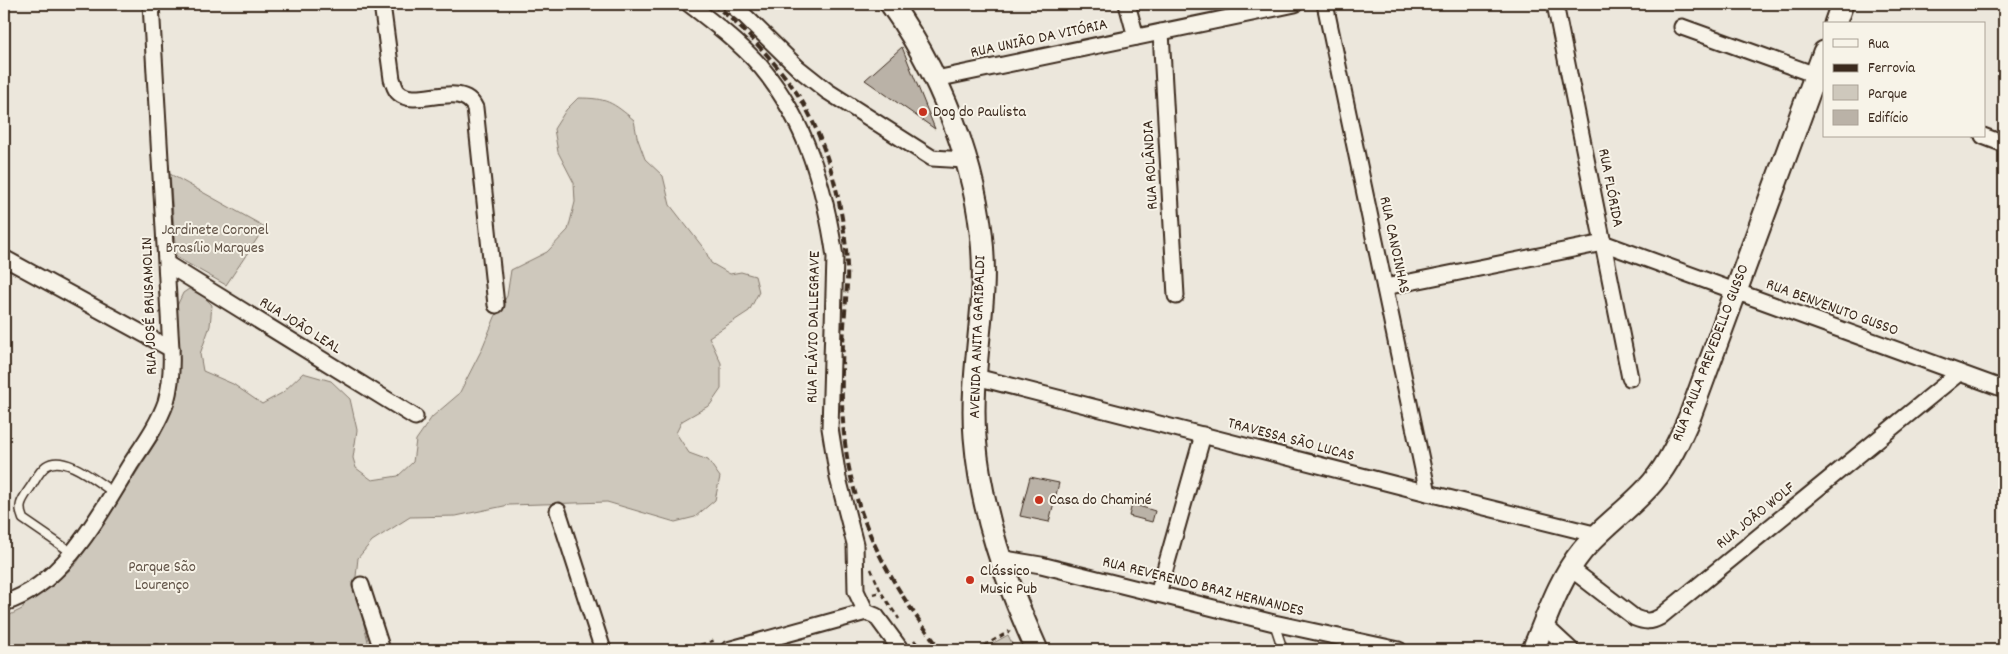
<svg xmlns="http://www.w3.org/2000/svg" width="2008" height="654" font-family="Dekko,sans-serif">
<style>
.green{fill:#cec8bc;stroke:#84796d}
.building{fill:#bab2a7;stroke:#3b2a1e}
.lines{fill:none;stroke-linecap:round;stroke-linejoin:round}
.lane-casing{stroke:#3b2a1e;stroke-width:11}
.street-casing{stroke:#3b2a1e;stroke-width:19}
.secondary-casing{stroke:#3b2a1e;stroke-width:25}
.path{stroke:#3b2a1e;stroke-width:2.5;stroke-dasharray:5 4;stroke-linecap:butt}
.lane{stroke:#f7f3e8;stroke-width:8}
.street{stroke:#f7f3e8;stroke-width:15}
.secondary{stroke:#f7f3e8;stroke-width:21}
.rail{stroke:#3b2a1e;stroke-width:4;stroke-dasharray:8 4;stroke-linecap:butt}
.poi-dot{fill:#c8321e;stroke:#f7f3e8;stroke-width:2}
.labels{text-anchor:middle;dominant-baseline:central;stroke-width:4;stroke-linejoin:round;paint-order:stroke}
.street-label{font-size:16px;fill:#3b2a1e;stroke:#f7f3e8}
.poi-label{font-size:16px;fill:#3b2a1e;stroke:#f7f3e8;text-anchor:start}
.park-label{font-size:16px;fill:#605246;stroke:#f7f3e8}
</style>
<rect width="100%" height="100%" fill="#ece7dc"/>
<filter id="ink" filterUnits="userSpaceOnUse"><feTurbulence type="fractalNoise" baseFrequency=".02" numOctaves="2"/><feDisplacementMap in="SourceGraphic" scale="10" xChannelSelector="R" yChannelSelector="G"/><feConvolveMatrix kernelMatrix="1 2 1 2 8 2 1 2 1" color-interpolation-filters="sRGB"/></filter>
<g filter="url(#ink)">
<g class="green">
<path d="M578,98C607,98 612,102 634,120L637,137L645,159L663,176L670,205L705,250L711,263L730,274L741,272L755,276L759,292L749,311L709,337L721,363V389L710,405L682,421L676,433L689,453L708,460L720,477L715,500L695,517L675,522L607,502L509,505L456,516L410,517L372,541L358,558L355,586L370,650H4V618L22,609L26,601L49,589L76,564L110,514L160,436L176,396L179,372L175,310L183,293L189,289L203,296L212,305L210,326L200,354L203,371L233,384L262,404L282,393L303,373L331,381L350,399L357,430L353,458L356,468L372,480L398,476L413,462L416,440L432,417L459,394L481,351L495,317L507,296L511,270L547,252L568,230L575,202L574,183L558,152L554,129L566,110Z"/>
<path d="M170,174L265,227L226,285L176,257Z"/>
<path d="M1008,635L1015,650H981Z"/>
</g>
<g class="building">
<path d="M902,47L935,129L865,80Z"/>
<path d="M1030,477L1059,483L1049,522L1020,516Z"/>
<path d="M1132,504L1155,511L1152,522L1129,516Z"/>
</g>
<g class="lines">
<defs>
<g id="lane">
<path d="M71,552L23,519C17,505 22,500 30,488C35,481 39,471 46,466C64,453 97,482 113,492"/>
<path d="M1274,623L1283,650"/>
</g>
<g id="street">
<path d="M382,4L392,79C394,84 395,90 399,93C416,109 462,79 475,108L496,305"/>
<path d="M689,4C714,23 740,43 761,67C806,121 825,188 835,257L830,428L838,478L855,544L856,591L866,612L876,616L901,650"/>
<path d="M730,4L744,15L798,68L827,91L932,158L965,160"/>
<path d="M1127,4L1136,37"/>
<path d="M1325,4L1428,493"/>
<path d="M1555,4L1630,378"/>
<path d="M1682,27L1824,78"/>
<path d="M1161,32L1176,296"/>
<path d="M936,79L1295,4"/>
<path d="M1983,136L2004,144"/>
<path d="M4,258L171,349"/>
<path d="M167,264L415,417"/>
<path d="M1385,287L1603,243L2004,389"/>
<path d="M976,377L1428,493L1598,535"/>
<path d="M558,511L603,650"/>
<path d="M999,558L1041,565L1274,623L1399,650"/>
<path d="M1570,568L1635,618C1645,622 1651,622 1660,617L1959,373"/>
<path d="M361,585L382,650"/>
<path d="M1158,594L1203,435"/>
<path d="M4,603C63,585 100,514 130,465C143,445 158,425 166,402C171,384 172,367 171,349L151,4"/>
<path d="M1544,625L1571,650"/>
<path d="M728,650L866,612"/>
</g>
<g id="secondary">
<path d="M891,4C947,83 988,192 983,290C980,339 971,388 975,437C981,514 1006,581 1037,650"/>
<path d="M1835,24L1842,4"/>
<path d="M1533,650C1547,617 1559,579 1582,551C1603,526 1632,507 1653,482C1669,463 1680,439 1690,416L1824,52"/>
</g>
</defs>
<use href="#lane" class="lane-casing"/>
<use href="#street" class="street-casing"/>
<use href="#secondary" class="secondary-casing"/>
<g class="path">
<path d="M871,569L881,592L899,619"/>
<path d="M873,594L881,592"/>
<path d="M914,640L922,650"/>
<path d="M128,650C142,646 158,640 171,650"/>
<path d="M683,650L716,640"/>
<path d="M976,650L1010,631"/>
</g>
<use href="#lane" class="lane"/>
<use href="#street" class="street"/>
<use href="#secondary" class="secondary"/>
<path class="rail" d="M712,4C742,24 790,77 807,110C831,156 845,214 847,266C848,286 845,307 844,327C841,372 840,418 848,463C861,533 898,595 941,650"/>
</g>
</g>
<g class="poi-dot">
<circle cx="923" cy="112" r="5"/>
<circle cx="1039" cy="500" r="5"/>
<circle cx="970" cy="580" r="5"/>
</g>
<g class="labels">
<g class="street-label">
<text transform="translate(1039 39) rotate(-12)">RUA UNIÃO DA VITÓRIA</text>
<text transform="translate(1151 165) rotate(-93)">RUA ROLÂNDIA</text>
<text transform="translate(1610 188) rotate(79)">RUA FLÓRIDA</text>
<text transform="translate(1394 245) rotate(78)">RUA CANOINHAS</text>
<text transform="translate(150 306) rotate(-92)">RUA JOSÉ BRUSAMOLIN</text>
<text transform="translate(1832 308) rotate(20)">RUA BENVENUTO GUSSO</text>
<text transform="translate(300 326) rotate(32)">RUA JOÃO LEAL</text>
<text transform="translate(814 327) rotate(-89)">RUA FLÁVIO DALLEGRAVE</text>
<text transform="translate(978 337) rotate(-88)">AVENIDA ANITA GARIBALDI</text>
<text transform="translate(1711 353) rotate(-69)">RUA PAULA PREVEDELLO GUSSO</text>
<text transform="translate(1291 440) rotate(15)">TRAVESSA SÃO LUCAS</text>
<text transform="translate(1756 516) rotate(-39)">RUA JOÃO WOLF</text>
<text transform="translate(1203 587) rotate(14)">RUA REVERENDO BRAZ HERNANDES</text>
</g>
<g class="poi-label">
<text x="933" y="112">Dog do Paulista</text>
<text x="1049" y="500">Casa do Chaminé</text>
<text x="980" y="571">Clássico<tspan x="980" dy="18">Music Pub</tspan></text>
</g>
<g class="park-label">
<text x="215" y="230">Jardinete Coronel<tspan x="215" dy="18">Brasílio Marques</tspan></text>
<text x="162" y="567">Parque São<tspan x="162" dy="18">Lourenço</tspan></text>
</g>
</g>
<rect width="2008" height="654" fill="none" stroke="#f7f3e8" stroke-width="20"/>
<rect x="10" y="10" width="1988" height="634" fill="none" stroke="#3b2a1e" stroke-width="2" filter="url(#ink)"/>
<rect x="1823" y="22" width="162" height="115" fill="#f7f3e8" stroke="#aca397"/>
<rect x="1833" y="39" width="25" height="8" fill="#f7f3e8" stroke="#aca397"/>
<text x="1868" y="48" font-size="15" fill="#3b2a1e">Rua</text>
<rect x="1833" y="64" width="25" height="8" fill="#3b2a1e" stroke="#aca397"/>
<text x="1868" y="72" font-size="15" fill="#3b2a1e">Ferrovia</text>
<rect x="1833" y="85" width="25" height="15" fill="#cec8bc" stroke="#aca397"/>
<text x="1868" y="98" font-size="15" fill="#3b2a1e">Parque</text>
<rect x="1833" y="110" width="25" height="15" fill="#bab2a7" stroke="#aca397"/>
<text x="1868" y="122" font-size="15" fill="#3b2a1e">Edifício</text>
</svg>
